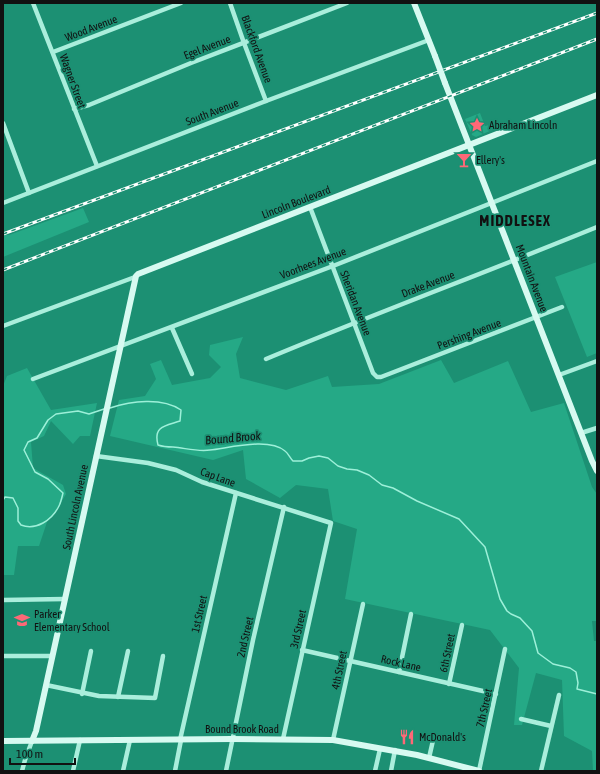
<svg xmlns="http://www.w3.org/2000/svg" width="600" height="774" font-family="'Asap Condensed',sans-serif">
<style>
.green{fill:#25a986}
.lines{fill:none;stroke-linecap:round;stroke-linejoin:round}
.stream{stroke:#9df0d9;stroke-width:1.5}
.street{stroke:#aaeedc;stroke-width:4.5}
.secondary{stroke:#d7faf1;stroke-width:6}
.rail-casing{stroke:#fff;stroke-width:3}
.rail{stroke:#1c9073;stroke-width:1.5;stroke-dasharray:4.5;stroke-linecap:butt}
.secondary-bridge{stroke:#d7faf1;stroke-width:6}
.labels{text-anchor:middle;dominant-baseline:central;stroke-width:3.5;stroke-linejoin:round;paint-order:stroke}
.street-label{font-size:11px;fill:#111;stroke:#1c9073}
.poi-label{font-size:11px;fill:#111;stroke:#1c9073;text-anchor:start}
.water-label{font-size:12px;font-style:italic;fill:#111;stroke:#1c9073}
.district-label{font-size:15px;font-weight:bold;letter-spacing:1px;fill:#111;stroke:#1c9073}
</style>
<rect width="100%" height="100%" fill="#1c9073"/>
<g class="green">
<path d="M480,113L485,126L490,125L492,130L476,137L472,135L465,119Z"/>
<path d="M83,208L89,222L3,257V234L9,235Z"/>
<path d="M597,262V353L587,357L555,277Z"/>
<path d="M243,337L236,354L240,378L286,390L328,376L332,387L379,384L441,360L454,383L508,361L531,412L564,403L592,487L597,494V621H592L594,641H597V771H593L592,751L564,736L562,680L536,673L522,725H514L519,668L490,630L345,599L357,529L333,521L328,489L296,485L280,498L246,479L243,450L213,460L110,436L119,400L145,396L156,379L150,364L161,360L172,385L210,378L221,367L209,355L210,345Z"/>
<path d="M27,368L51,410L97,403L90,436H80L73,444L51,421L44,436L31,442L33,468L63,485L66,494L54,514L48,519L39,546H18L14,575H3V386L7,376Z"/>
</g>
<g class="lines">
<g class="stream">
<path d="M110,408C131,401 162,397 181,410L180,421C165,426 153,426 158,445C164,447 167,447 173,447C185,448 198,452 210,450C229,448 269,437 285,451C288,453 290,458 293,461H302L309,458L319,456L328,458L338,466L347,469L357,470L369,475L382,485L393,488L417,501L459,519L485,547L500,599L507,611L511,614L520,618L532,631L538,653L553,664L570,668L576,672L578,683L577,689L597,694"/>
<path d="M3,500L5,497L13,498L18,508V521L21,525C36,531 52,520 59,506C61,502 62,497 63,493L48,479L35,472L24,450L28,442L37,438L48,420L56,414L78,411L89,414L104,409"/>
</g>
<g class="street">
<path d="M33,3L97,166"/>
<path d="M230,3L244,43L266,101"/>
<path d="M53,52L181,3"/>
<path d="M74,109L89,105L191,63L347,3"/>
<path d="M3,123L29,193"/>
<path d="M3,203L266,101L429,40"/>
<path d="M310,207L373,373L377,377H381L562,307"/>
<path d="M3,326L135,277"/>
<path d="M172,328L192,374"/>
<path d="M266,359C376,313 487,272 597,227"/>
<path d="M559,375L597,361"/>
<path d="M33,379L333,266L597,161"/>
<path d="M581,433L597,428"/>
<path d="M96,456L148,463L176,470L202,482L331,523L283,739"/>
<path d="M3,600L65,599"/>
<path d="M302,650L496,694"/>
<path d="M3,656H52"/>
<path d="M399,672L411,614"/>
<path d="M449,684L462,625"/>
<path d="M46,685L99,696L155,698L163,656"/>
<path d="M82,694L91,651"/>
<path d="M118,697L128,651"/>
<path d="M521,719L551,726"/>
<path d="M180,740L236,493"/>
<path d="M333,740L363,604"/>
<path d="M429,758L434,736"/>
<path d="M22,771L25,760L32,741"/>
<path d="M73,771L80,740"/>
<path d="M123,771L130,740"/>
<path d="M175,771L181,740"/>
<path d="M226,771L253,640L284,507"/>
<path d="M375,771L380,749"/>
<path d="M391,771L395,750"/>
<path d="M479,771L505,649"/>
<path d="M541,771L559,695"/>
</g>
<g class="secondary">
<path d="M414,3L435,56"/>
<path d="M445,83L592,461L597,471"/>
<path d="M3,741L232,739L333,740L417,755L479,771"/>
<path d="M32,741L36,731L136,276L138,274L597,95"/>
</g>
<defs>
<g id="rail">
<path d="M3,234L597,13"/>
<path d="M3,270L597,39"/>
</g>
</defs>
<use href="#rail" class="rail-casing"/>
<use href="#rail" class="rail"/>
<path class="secondary-bridge" d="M435,56L445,83"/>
</g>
<defs>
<symbol id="sight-bare" viewBox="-9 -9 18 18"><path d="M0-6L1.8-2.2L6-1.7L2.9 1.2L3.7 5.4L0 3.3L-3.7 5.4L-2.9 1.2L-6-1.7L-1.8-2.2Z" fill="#fe6877" stroke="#1c9073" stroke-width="2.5" paint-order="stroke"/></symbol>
<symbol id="bar-bare" viewBox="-9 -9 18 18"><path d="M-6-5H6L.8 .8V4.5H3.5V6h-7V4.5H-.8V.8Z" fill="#fe6877" stroke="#1c9073" stroke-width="2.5" paint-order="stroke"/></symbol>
<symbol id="school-bare" viewBox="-9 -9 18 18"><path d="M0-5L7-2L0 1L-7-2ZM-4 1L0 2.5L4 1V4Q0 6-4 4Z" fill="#fe6877" stroke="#1c9073" stroke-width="2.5" paint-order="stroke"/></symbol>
<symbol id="restaurant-bare" viewBox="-9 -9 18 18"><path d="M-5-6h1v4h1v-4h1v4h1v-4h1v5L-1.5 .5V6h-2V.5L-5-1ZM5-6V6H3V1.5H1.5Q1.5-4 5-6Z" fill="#fe6877" stroke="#1c9073" stroke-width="2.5" paint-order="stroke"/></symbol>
</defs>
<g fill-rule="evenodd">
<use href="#sight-bare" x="466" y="114" width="22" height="22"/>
<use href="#bar-bare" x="453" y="149" width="22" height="22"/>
<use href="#school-bare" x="11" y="609" width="22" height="22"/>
<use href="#restaurant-bare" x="396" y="726" width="22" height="22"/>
</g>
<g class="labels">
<g class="street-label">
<text transform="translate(91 28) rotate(-21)">Wood Avenue</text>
<text transform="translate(207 47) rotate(-21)">Egel Avenue</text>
<text transform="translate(257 49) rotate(70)">Blackford Avenue</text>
<text transform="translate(73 81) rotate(70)">Wagner Street</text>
<text transform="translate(212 112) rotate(-21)">South Avenue</text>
<text transform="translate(296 202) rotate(-21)">Lincoln Boulevard</text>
<text transform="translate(313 263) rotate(-21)">Voorhees Avenue</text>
<text transform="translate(532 278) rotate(69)">Mountain Avenue</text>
<text transform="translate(428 284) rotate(-21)">Drake Avenue</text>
<text transform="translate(356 303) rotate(69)">Sheridan Avenue</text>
<text transform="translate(469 334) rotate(-21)">Pershing Avenue</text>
<text transform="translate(218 477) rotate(20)">Cap Lane</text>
<text transform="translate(75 507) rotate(-78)">South Lincoln Avenue</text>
<text transform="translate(199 614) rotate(-77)">1st Street</text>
<text transform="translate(298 629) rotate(-77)">3rd Street</text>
<text transform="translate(245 637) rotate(-77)">2nd Street</text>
<text transform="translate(447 653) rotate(-78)">6th Street</text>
<text transform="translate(401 663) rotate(13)">Rock Lane</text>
<text transform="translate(339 670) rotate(-78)">4th Street</text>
<text transform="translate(484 708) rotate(-77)">7th Street</text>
<text x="242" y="729">Bound Brook Road</text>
</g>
<g class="poi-label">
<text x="489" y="125">Abraham Lincoln</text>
<text x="476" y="160">Ellery's</text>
<text x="34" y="614">Parker<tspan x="34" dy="13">Elementary School</tspan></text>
<text x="419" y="737">McDonald's</text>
</g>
<g class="water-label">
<text transform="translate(233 438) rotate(-5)">Bound Brook</text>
</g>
<g class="district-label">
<text x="515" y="220">MIDDLESEX</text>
</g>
</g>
<rect width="600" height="774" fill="none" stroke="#111111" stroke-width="8"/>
<path d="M10 758v6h65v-6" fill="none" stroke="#111111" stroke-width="2"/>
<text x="16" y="758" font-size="12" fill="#111111" stroke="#1c9073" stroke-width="3" paint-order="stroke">100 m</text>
</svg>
